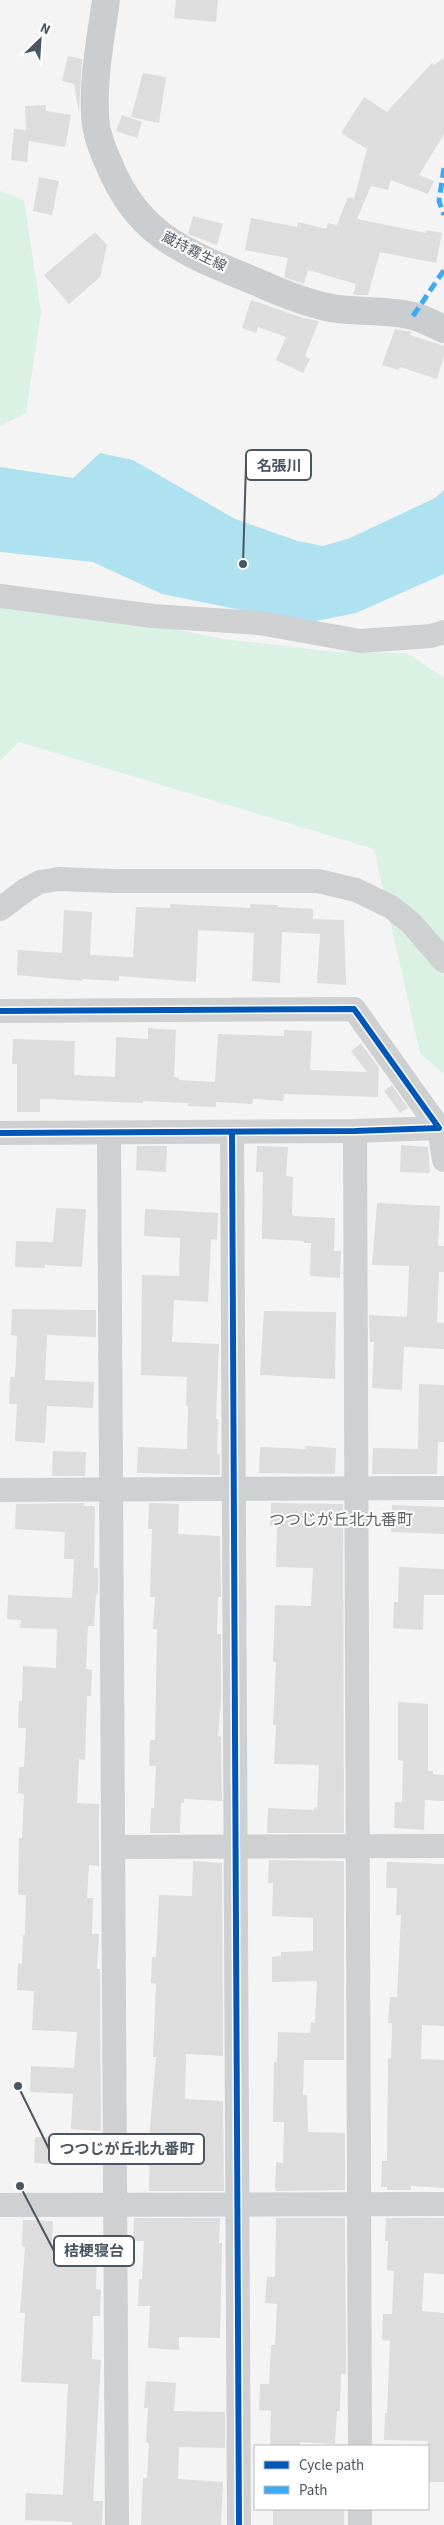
<svg xmlns="http://www.w3.org/2000/svg" width="444" height="2525" font-family="'Source Sans 3','Noto Sans JP',sans-serif">
<style>
.green{fill:#d9f2e3}
.water{fill:#aee2f0}
.building{fill:#ddddde}
.lines{fill:none;stroke-linecap:round;stroke-linejoin:round}
.minor{stroke:#ced0d2;stroke-width:24}
.major{stroke:#caced1;stroke-width:28}
.quiet{stroke:#3fa9f5;stroke-width:5;stroke-dasharray:10 5;stroke-linecap:butt}
.cycleway-casing{stroke:#fff;stroke-width:9}
.cycleway{stroke:#0057b8;stroke-width:6}
.labels{text-anchor:middle;dominant-baseline:central;stroke-width:4;stroke-linejoin:round;paint-order:stroke}
.street-label{font-size:14px;fill:#4a5661;stroke:#fff}
.quarter-label{font-size:16px;fill:#5f6368;stroke:#fff}
.leader{fill:none;stroke:#4a5661;stroke-width:2}
.callout-dot{fill:#4a5661;stroke:#fff;stroke-width:2}
.callout{fill:#fff;stroke:#4a5661;stroke-width:2}
.callout-label{font-size:15px;text-anchor:middle;font-weight:bold;fill:#4a5661}
</style>
<rect width="100%" height="100%" fill="#f4f4f4"/>
<g class="green">
<path d="M0,191L24,200L41,312L26,413L0,426Z"/>
<path d="M0,590L102,614L223,639L336,652L407,653L444,678V1074L420,1053L374,849L19,742L0,761Z"/>
</g>
<path class="water" d="M100,453L133,460L235,519L298,541L323,546L350,538L435,498L444,490V574L356,613L306,623L162,594L93,562L0,552V467L73,478Z"/>
<g class="building">
<path d="M176,0H218L216,22L174,18Z"/>
<path d="M68,56L82,59L79,113L74,84L62,81Z"/>
<path d="M444,58V134L419,175L434,181L428,194L391,180L388,190L371,186L357,219L426,233L427,230L442,233L436,263L380,252L368,295H358L353,294L356,284L308,270L304,284L292,280L284,277L288,258L245,250L251,218L297,227L298,222L326,229L328,223L337,225L348,197L354,199L367,149L341,133L364,97L387,112L432,63L434,65Z"/>
<path d="M143,73L166,77L159,123L131,117Z"/>
<path d="M46,105V111L71,115L65,147L29,141L27,162L11,160L14,129L26,130L25,106Z"/>
<path d="M122,115L142,122L137,138L116,131Z"/>
<path d="M39,177L59,181L52,215L33,211Z"/>
<path d="M193,216L223,224L217,245L188,234Z"/>
<path d="M95,232L107,245L100,277L69,304L44,275Z"/>
<path d="M251,300L303,318L319,321L305,356L310,359L303,373L276,360L286,337L258,327L256,333L242,328Z"/>
<path d="M395,329L412,332L410,335L444,346V356L437,379L400,367L398,370L382,365Z"/>
<path d="M170,904L250,908V904L278,905V907L313,909V919L344,920L346,985L317,983L320,934L282,932L280,983L252,981L254,933L198,930L196,982L119,976V981L82,979V981L17,975L18,950L62,953L64,910L92,912L90,955L133,957L136,907L170,908Z"/>
<path d="M148,1028L176,1030L174,1077L179,1078V1080L215,1082L218,1034L284,1036V1030L312,1031L310,1070L367,1072L351,1051L361,1043L379,1068L378,1097L284,1094L283,1101L253,1099L252,1104L216,1102V1107L188,1106V1103L143,1101V1103L40,1099V1112H17V1064H12L13,1039L75,1041L74,1075L115,1077L116,1037L148,1039Z"/>
<path d="M392,1085L408,1108L400,1113L384,1091Z"/>
<path d="M401,1145L428,1147L430,1173L400,1172Z"/>
<path d="M137,1146H167L166,1172L136,1170Z"/>
<path d="M257,1146L288,1147L286,1176L293,1177L292,1214L294,1216L335,1218L334,1251H341L340,1278L310,1276L311,1243H304V1241L262,1239L263,1172H256Z"/>
<path d="M377,1203L440,1206L438,1246H444V1272H439L437,1322L444,1323V1349L404,1347L402,1390L372,1388L374,1342H370L369,1315L407,1317L409,1266L372,1265Z"/>
<path d="M56,1208L86,1209L82,1267L45,1265V1268L15,1267L16,1241L53,1242Z"/>
<path d="M145,1209L218,1213L217,1240L211,1239L208,1302L174,1300L172,1342L219,1344L216,1419H218L217,1454H220V1475L137,1473L138,1447L187,1449L188,1406H186L187,1377L141,1375L142,1275L179,1276L180,1238L144,1236Z"/>
<path d="M12,1309L96,1310V1337L47,1335L45,1380L94,1382L93,1408L47,1406L45,1443L15,1441L17,1404H9L10,1377H15L17,1336L11,1335Z"/>
<path d="M264,1311L336,1312L335,1379L260,1375Z"/>
<path d="M419,1384L444,1385V1442H438L437,1474H372L373,1448L418,1449Z"/>
<path d="M306,1446L336,1448L335,1474L259,1473L260,1447L306,1449Z"/>
<path d="M53,1451L86,1452L85,1476H52Z"/>
<path d="M84,1503V1506H95L94,1568H98V1594H96L94,1626H88L86,1669L92,1670L91,1696H87L85,1760L79,1759L77,1803L99,1804V1866L89,1865L87,1898H93L92,1934H99L97,1969H100L101,2131L71,2129L73,2094L30,2092L31,2066L74,2068L77,2032L32,2030L34,1991L17,1990L18,1963L22,1964L23,1935H25L26,1895H18L19,1838H22L24,1794L18,1793L19,1767H24L26,1728H18L19,1701H22L23,1666L56,1668L57,1629L20,1628L21,1620L7,1619L8,1595L72,1598L74,1559H64L65,1532L15,1529L16,1504Z"/>
<path d="M149,1503L179,1504L178,1534L220,1536L221,1597H218L217,1634H221V1700L218,1736L221,1737L222,1801L184,1799V1803L181,1802L180,1833H150L151,1808H154L156,1766H149L150,1740H155L157,1629H153L155,1597H150L152,1529H148Z"/>
<path d="M271,1503L343,1504L344,1833H267L268,1808L314,1810V1807L317,1808L319,1765L274,1764L276,1725H273L276,1662H273L275,1605L311,1606L313,1568L276,1567L277,1526H270Z"/>
<path d="M392,1505L444,1507V1534L391,1532Z"/>
<path d="M399,1567L444,1569V1595H424L423,1630L393,1628L394,1602H398Z"/>
<path d="M398,1702L428,1704V1771H433V1774L444,1775V1801L425,1800L424,1830L394,1828L395,1802H402L403,1761L398,1760Z"/>
<path d="M269,1860L344,1861V2060H304L303,2095H307L308,2132L345,2133V2190L277,2191L275,2189L276,2162L283,2163L284,2122H273L274,2062H277L278,2032L310,2033L311,2022L315,2023L317,1981L272,1982V1957L281,1956V1952L313,1951V1918L272,1916L273,1883H268Z"/>
<path d="M193,1861L222,1863L223,2056L186,2054L185,2099L223,2101L224,2191H149L150,2127L156,2057H153L156,1984L151,1983L152,1957H156L159,1895L192,1896Z"/>
<path d="M387,1862L444,1864V2026L422,2025L421,2059L444,2060V2188L411,2186V2190H387V2187H381L382,2161H387L388,2058H391L392,2023H388L390,1997H397L401,1915H396L397,1888H386Z"/>
<path d="M35,2137L66,2138L65,2165L34,2163Z"/>
<path d="M134,2218H220L219,2243H222L220,2338L179,2337V2350L148,2348L150,2306H138L139,2279H142L144,2241H133Z"/>
<path d="M276,2218H345L346,2374H341L340,2411H337L335,2444L300,2442V2446L270,2445L271,2411L259,2410L260,2384H269L271,2345H275L277,2304L265,2303L267,2277H275Z"/>
<path d="M386,2218H444V2274L424,2273L422,2311L444,2313V2482H428V2441L384,2440L385,2413H387L390,2341L382,2340L383,2314H392L394,2271L387,2270L388,2241H385Z"/>
<path d="M23,2220L53,2221L52,2244L97,2246L96,2289L101,2290L100,2316H93L92,2359L101,2360L93,2501H103L102,2525H72V2522L25,2520L26,2493L63,2495L68,2384L21,2382L25,2313H20L25,2247L22,2246Z"/>
<path d="M146,2381L176,2383L174,2411L225,2412V2448L179,2447L178,2479L223,2482L221,2525H141L143,2478H147L149,2443L146,2442L148,2408H144Z"/>
<rect x="273" y="2509" width="71" height="16"/>
</g>
<g class="lines">
<g class="minor">
<path d="M0,596L153,616L259,623L360,641L431,636L444,632"/>
<path d="M0,909L27,889L40,882L59,879L113,881H318L356,890L391,907L411,923L444,961"/>
<path d="M0,1011L354,1009L439,1128L355,1131L0,1133"/>
<path d="M439,1128L444,1160"/>
<path d="M355,1131L360,2446"/>
<path d="M232,1132L239,2525"/>
<path d="M109,1133L117,2525"/>
<path d="M0,1490L444,1488"/>
<path d="M114,1847L444,1846"/>
<path d="M0,2205L444,2204"/>
<path d="M360,2509V2525"/>
</g>
<path class="major" d="M106,0C101,37 93,76 95,113C95,131 102,149 109,164C137,234 182,251 247,278C273,289 299,301 326,307C354,313 386,309 413,316C423,318 434,325 444,329"/>
<g class="quiet">
<path d="M444,168L439,201L444,215"/>
<path d="M413,316L444,270"/>
</g>
<defs>
<g id="cycleway">
<path d="M0,1011L354,1009L439,1128L355,1131L0,1133"/>
<path d="M232,1132L239,2525"/>
</g>
</defs>
<use href="#cycleway" class="cycleway-casing"/>
<use href="#cycleway" class="cycleway"/>
</g>
<g class="labels">
<g class="street-label">
<text transform="translate(194 252) rotate(27)">蔵持霧生線</text>
</g>
<g class="quarter-label">
<text x="341" y="1520">つつじが丘北九番町</text>
</g>
</g>
<path class="leader" d="M243 564L246 465M18 2086L49 2149M20 2186L54 2251"/>
<g class="callout-dot">
<circle cx="243" cy="564" r="5"/>
<circle cx="18" cy="2086" r="5"/>
<circle cx="20" cy="2186" r="5"/>
</g>
<g class="callout">
<rect x="246" y="450" width="65" height="30" rx="5"/>
<rect x="49" y="2134" width="155" height="30" rx="5"/>
<rect x="54" y="2236" width="80" height="30" rx="5"/>
</g>
<g class="callout-label">
<text x="279" y="471">名張川</text>
<text x="127" y="2154">つつじが丘北九番町</text>
<text x="94" y="2256">桔梗寝台</text>
</g>
<rect x="254" y="2445" width="175" height="65" fill="#ffffff" stroke="#b7bbc0"/>
<rect x="264" y="2461" width="25" height="8" fill="#0057b8" stroke="#b7bbc0"/>
<text x="299" y="2470" font-size="15" fill="#4a5661">Cycle path</text>
<rect x="264" y="2486" width="25" height="8" fill="#3fa9f5" stroke="#b7bbc0"/>
<text x="299" y="2495" font-size="15" fill="#4a5661">Path</text>
<g transform="translate(40 40) rotate(25)" stroke="#ffffff" stroke-width="4" paint-order="stroke">
<path d="M0-4L9 19L0 12L-9 19Z" fill="#4a5661"/>
<text y="-8" font-size="14" font-weight="bold" text-anchor="middle" fill="#4a5661">N</text>
</g>
</svg>
